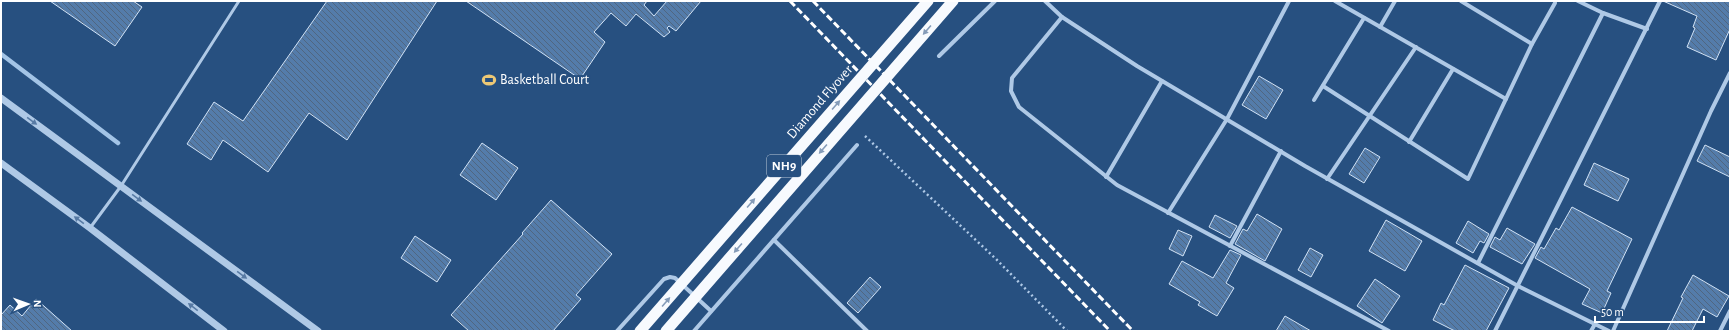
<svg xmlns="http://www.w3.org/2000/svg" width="1731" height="332" font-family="'Alegreya Sans',sans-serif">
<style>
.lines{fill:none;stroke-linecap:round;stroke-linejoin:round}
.stream{stroke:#a3c4e6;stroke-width:4.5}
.building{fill:url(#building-back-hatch);stroke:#d1e2f5}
.path{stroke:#afc9e6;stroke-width:2.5;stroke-dasharray:2 3;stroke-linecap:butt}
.service{stroke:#afc9e6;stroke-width:3}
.minor{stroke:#afc9e6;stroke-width:4}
.tertiary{stroke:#afc9e6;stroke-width:7}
.rail{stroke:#fff;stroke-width:3;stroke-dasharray:7 3;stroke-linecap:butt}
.trunk-bridge{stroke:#f7fafe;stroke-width:11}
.oneway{fill:#859cb9}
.oneway2{fill:#577aa4}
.labels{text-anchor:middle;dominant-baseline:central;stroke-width:4;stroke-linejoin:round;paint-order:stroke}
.shield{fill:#275080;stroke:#becad9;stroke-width:1}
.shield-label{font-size:13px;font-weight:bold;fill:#fff}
.poi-label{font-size:14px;fill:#fff;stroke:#275080;text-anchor:start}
.street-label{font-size:14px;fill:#fff;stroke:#275080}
</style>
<defs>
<pattern id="building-back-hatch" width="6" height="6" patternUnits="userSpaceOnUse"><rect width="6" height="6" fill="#547caa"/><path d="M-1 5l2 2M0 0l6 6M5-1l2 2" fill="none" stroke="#506680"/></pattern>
</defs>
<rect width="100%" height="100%" fill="#275080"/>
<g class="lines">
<path class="stream" d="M1,54L118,143"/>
</g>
<g class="building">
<path d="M50,1H133L142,7L115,46Z"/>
<path d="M327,1H437L347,140L309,113L268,172L223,140L211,160L187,144L214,102L243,121Z"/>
<path d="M466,1H647L644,5L654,16L667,1H701L676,31L669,26L667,28L670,32L664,37L636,14L626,26L611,13L594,32L605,42L580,79Z"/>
<path d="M1663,1H1730V29L1716,60L1687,47L1695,28L1693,27L1697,16Z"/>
<path d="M1259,76L1283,90L1266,119L1242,105Z"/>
<path d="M482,143L518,168L496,200L460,175Z"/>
<path d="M1705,145L1730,157V177L1697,161Z"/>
<path d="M1365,148L1380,157L1364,183L1349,174Z"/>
<path d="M1594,163L1629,179L1618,201L1584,185Z"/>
<path d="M551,200L612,254L576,295L581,299L553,331H469L451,315L523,234L522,233Z"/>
<path d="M1572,207L1632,239L1607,291L1611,293L1602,313L1582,304L1590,289L1535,258L1541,247L1544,249L1556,228L1559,230Z"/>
<path d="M1257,214L1282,229L1265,261L1235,244L1243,229L1247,231Z"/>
<path d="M1215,215L1237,226L1230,238L1209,227Z"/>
<path d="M1386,220L1422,241L1405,271L1369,251Z"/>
<path d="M1468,221L1489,234L1484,243L1480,241L1473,253L1456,243Z"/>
<path d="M1507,228L1535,244L1522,264L1490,247L1495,237L1500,240Z"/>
<path d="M1178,230L1192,236L1183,256L1169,249Z"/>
<path d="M415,236L451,260L437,282L401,258Z"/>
<path d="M1310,248L1323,255L1311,277L1298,270Z"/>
<path d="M1230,250L1241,255L1226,283L1234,288L1217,316L1198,305L1200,302L1169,284L1182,261L1213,278Z"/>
<path d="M1465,265L1509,288L1486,331H1455L1433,320L1441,303L1444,305Z"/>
<path d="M1693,275L1729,296L1717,317L1703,309L1692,331H1667L1683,298L1681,297Z"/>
<path d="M870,277L881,287L858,313L847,303Z"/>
<path d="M1375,279L1400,296L1382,323L1357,306Z"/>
<path d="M36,299L72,331H1V315L10,305L22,316Z"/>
<path d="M1285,316L1311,331H1276Z"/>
</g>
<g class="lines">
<path class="path" d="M865,136L996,259L1067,331"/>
<path class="service" d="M90,228L121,186L239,1"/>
<g class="minor">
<path d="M1045,1L1062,17L1137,66L1305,166L1518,286L1609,331"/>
<path d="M1335,1L1506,99"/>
<path d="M1461,1L1532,44"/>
<path d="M1578,1L1603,13L1647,29"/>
<path d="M1062,17L1012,78L1011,91L1019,107L1117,185L1389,331"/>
<path d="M1380,27L1395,1"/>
<path d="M939,56L995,1"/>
<path d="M1323,86L1468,179L1532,44L1555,3"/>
<path d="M1314,100L1364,18"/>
<path d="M1409,142L1453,69"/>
<path d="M1106,177L1162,81"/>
<path d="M1327,179L1416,47"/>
<path d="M1168,213L1227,119L1289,1"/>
<path d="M774,240L867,331"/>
<path d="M1230,246L1281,151"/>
<path d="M1478,263L1603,13"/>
<path d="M617,331L664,279L670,277L675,278L711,311"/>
<path d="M694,331L857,145"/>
<path d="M1495,331L1660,1"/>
<path d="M1591,331L1595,324"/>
<path d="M1613,331L1711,111L1730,73"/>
<path d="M1720,331L1730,311"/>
</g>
<g class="tertiary">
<path d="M1,98L318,331"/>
<path d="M1,163L90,228L224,331"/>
</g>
<g class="rail">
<path d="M790,1L1110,331"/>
<path d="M813,1L1133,331"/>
</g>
<g class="trunk-bridge">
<path d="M640,331L928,1"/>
<path d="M666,331L953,1"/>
</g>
</g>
<defs><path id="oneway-solid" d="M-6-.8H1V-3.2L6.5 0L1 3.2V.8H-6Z"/></defs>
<g class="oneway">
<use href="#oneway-solid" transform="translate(927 30) rotate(131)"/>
<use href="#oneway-solid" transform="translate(836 105) rotate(-49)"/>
<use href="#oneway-solid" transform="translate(823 149) rotate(131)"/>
<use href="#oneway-solid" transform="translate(751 203) rotate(-49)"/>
<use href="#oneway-solid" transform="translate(738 248) rotate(131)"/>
<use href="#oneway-solid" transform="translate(666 302) rotate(-49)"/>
</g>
<g class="oneway2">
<use href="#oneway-solid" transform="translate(32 121) rotate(36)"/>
<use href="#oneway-solid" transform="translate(137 198) rotate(36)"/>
<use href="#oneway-solid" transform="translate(79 220) rotate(-144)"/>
<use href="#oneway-solid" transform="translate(242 275) rotate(36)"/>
<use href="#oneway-solid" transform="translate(193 307) rotate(-142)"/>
</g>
<defs>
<symbol id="stadium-bare" viewBox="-9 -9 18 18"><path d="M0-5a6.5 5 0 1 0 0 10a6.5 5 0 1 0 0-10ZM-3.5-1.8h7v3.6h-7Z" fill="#edc875" stroke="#275080" stroke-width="2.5" paint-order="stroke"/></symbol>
</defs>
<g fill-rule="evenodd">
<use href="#stadium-bare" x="479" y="70" width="20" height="20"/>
</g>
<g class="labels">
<rect class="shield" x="767" y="155" width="34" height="22" rx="3"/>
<g class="shield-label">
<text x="784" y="166">NH9</text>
</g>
<g class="poi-label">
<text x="500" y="80">Basketball Court</text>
</g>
<g class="street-label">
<text transform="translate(820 102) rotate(-49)">Diamond Flyover</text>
</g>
</g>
<rect width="1731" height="332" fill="none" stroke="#ffffff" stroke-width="4"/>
<g transform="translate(28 304) rotate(88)" stroke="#275080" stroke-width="3" paint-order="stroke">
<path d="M0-3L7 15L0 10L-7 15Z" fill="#ffffff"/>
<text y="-6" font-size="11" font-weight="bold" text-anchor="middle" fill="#ffffff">N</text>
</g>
<path d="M1595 316v6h109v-6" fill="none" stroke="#ffffff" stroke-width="2"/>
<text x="1601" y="316" font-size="12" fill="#ffffff" stroke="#275080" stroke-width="3" paint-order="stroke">50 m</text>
</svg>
